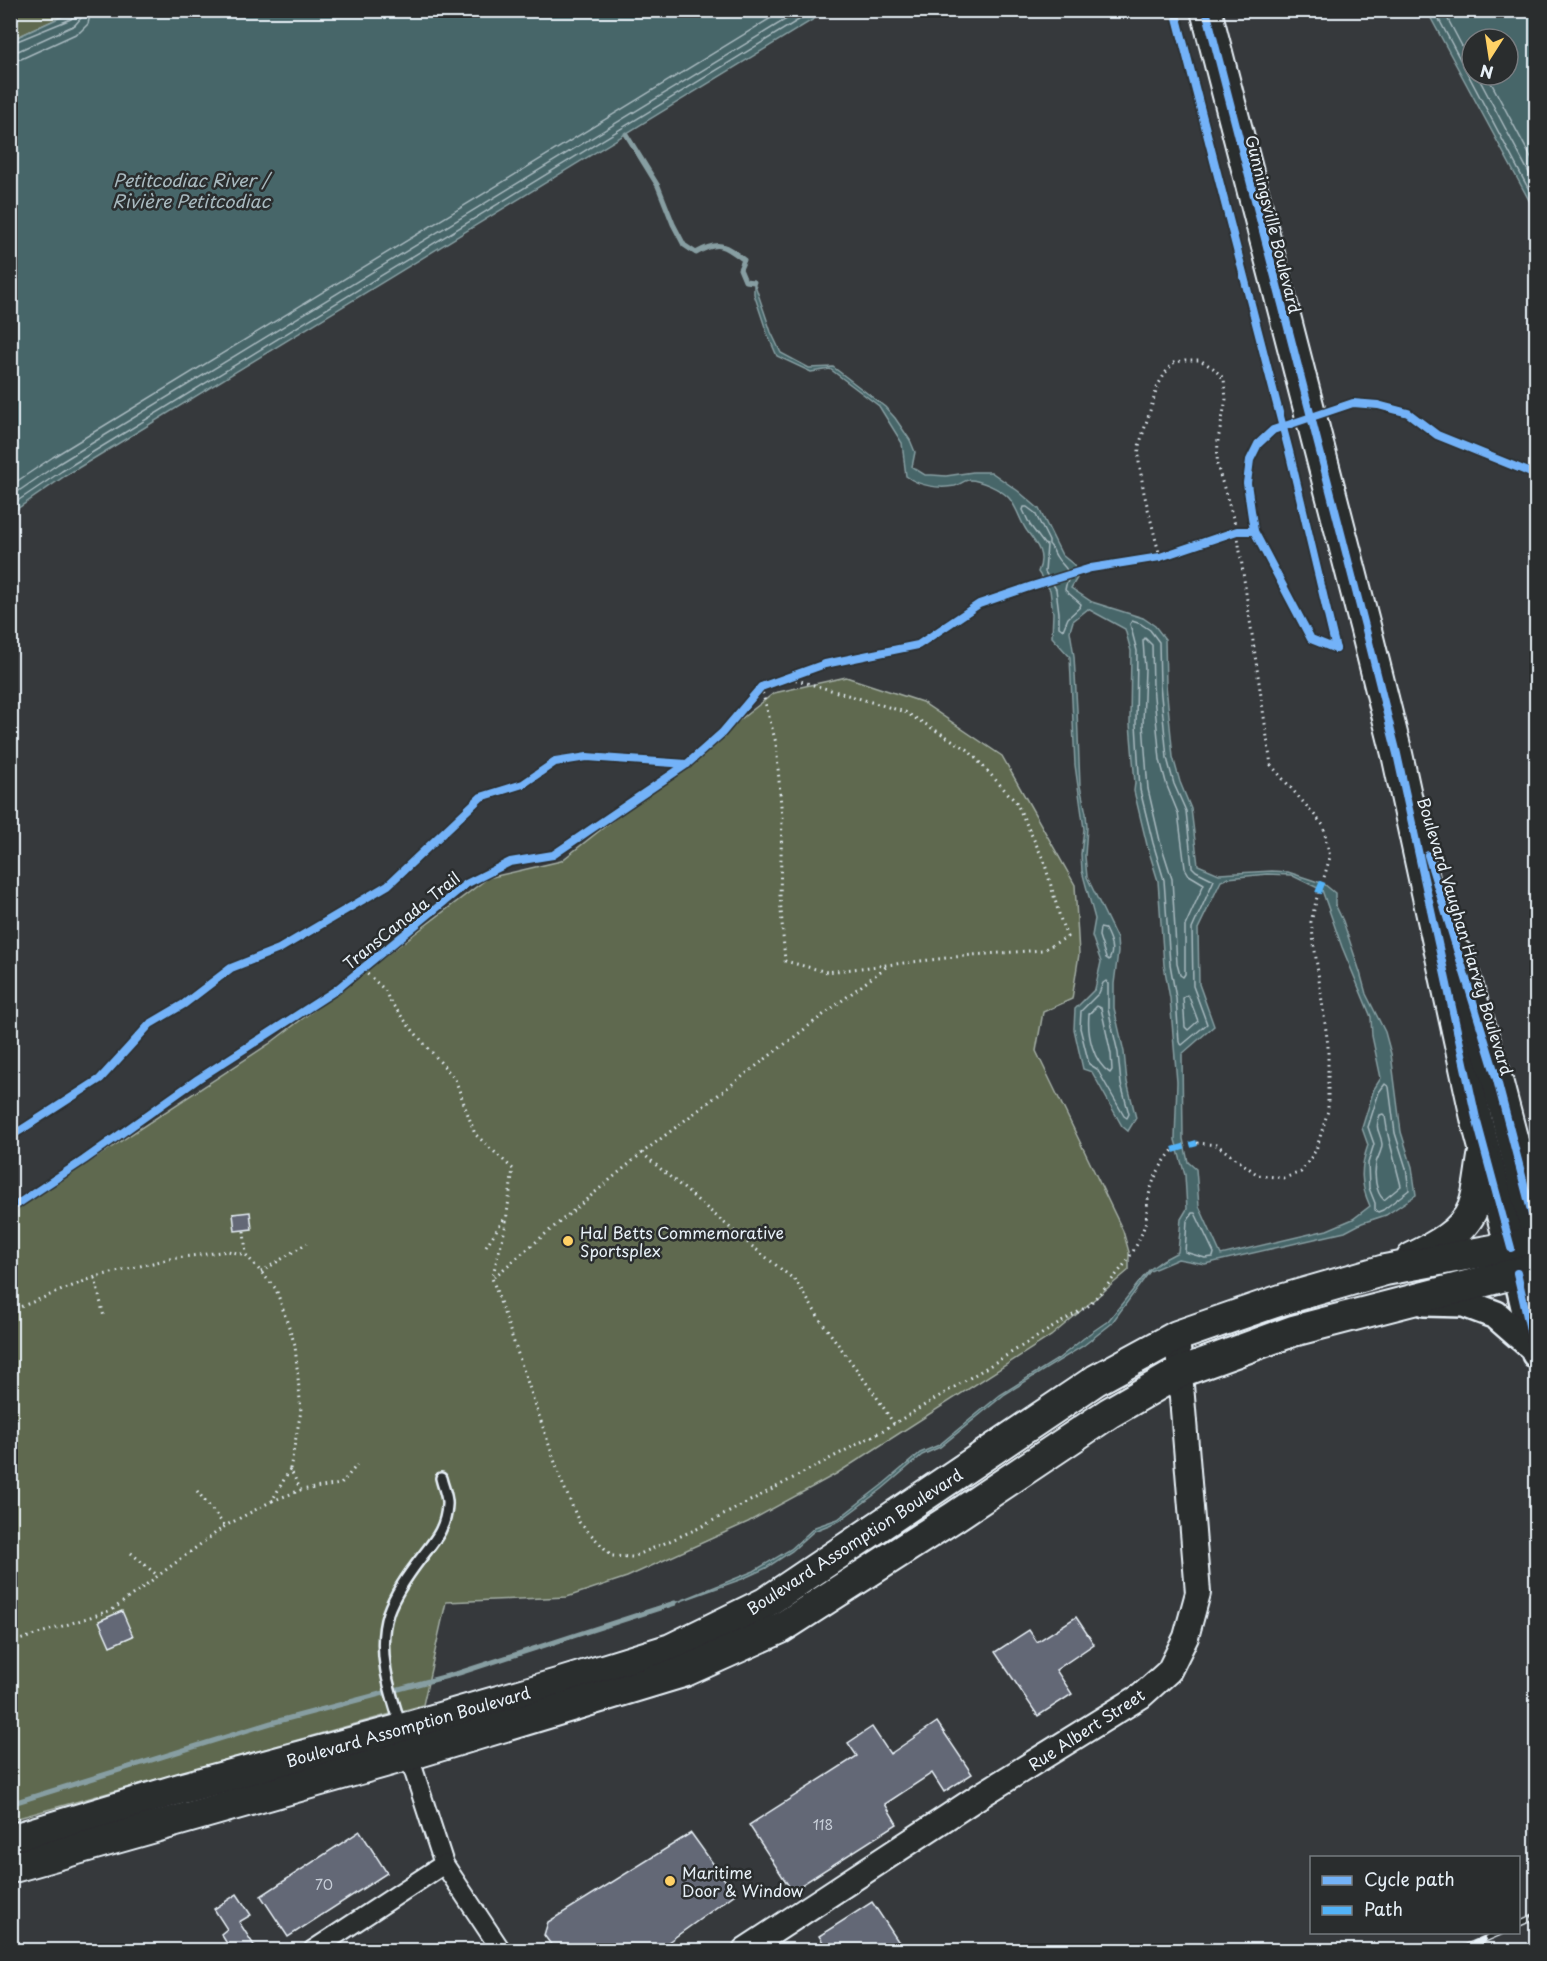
<svg xmlns="http://www.w3.org/2000/svg" width="1547" height="1961" font-family="'Playpen Sans',sans-serif">
<style>
.green{fill:#5e6950;stroke:#a3ada4;stroke-width:1.5}
.water{fill:#476669;stroke:#879ea2;stroke-width:1.5;fill-rule:evenodd}
.lines{fill:none;stroke-linecap:round;stroke-linejoin:round}
.shore{stroke:#a8b9bf;stroke-width:1.5}
.stream{stroke:#879ea2;stroke-width:5}
.building{fill:#646776;stroke:#e8f1f8;stroke-width:1.5}
.service-casing{stroke:#e8f1f8;stroke-width:14}
.minor-casing{stroke:#e8f1f8;stroke-width:22}
.tertiary-casing{stroke:#e8f1f8;stroke-width:28}
.secondary-casing{stroke:#e8f1f8;stroke-width:32}
.primary-casing{stroke:#e8f1f8;stroke-width:34}
.path{stroke:#e8f1f8;stroke-width:3;stroke-dasharray:1.5 4.5;stroke-linecap:butt}
.service{stroke:#2a2d2e;stroke-width:9}
.minor{stroke:#2a2d2e;stroke-width:18}
.tertiary{stroke:#2a2d2e;stroke-width:24}
.secondary{stroke:#2a2d2e;stroke-width:27}
.primary{stroke:#2a2d2e;stroke-width:30}
.rail-casing{stroke:#e8f1f8;stroke-width:7}
.rail{stroke:#2a2d2e;stroke-width:4.5;stroke-dasharray:14;stroke-linecap:butt}
.quiet{stroke:#52b3f8;stroke-width:6;stroke-dasharray:12 6;stroke-linecap:butt}
.cycleway-casing{stroke:#2a2d2e;stroke-width:11}
.cycleway{stroke:#73b2f8;stroke-width:8}
.poi-dot{fill:#ffd166;stroke:#2a2d2e;stroke-width:2}
.labels{text-anchor:middle;dominant-baseline:central;stroke-width:5;stroke-linejoin:round;paint-order:stroke}
.number-label{font-size:14px;fill:#c7ced8}
.street-label{font-size:16px;fill:#e8f1f8;stroke:#2a2d2e}
.poi-label{font-size:16px;fill:#e8f1f8;stroke:#2a2d2e;text-anchor:start}
.water-label{font-size:18px;font-style:italic;fill:#a8b9bf;stroke:#2a2d2e}
</style>
<rect width="100%" height="100%" fill="#36393c"/>
<filter id="ink" filterUnits="userSpaceOnUse"><feTurbulence type="fractalNoise" baseFrequency=".0167" numOctaves="2"/><feDisplacementMap in="SourceGraphic" scale="12" xChannelSelector="R" yChannelSelector="G"/><feConvolveMatrix kernelMatrix="1 2 1 2 8 2 1 2 1" color-interpolation-filters="sRGB"/></filter>
<g filter="url(#ink)">
<g class="green">
<path d="M11,10L74,11L11,40Z"/>
<path d="M846,677L922,702L1002,756L1075,885L1079,954L1072,999L1043,1012L1036,1051L1123,1231L1129,1252V1270L1051,1336L836,1474L748,1522L627,1577L567,1597L446,1602L423,1705L11,1820V1213L269,1044L488,878L561,861L774,693Z"/>
</g>
<g class="water">
<path d="M74,11V10L827,11L65,476L11,513V40Z"/>
<path d="M1427,11H1536V229L1530,202ZM1472,39H1508V75H1472Z"/>
<path d="M754,282L771,332L781,353L809,368L833,367L885,407L895,418L910,440L915,452L912,467L925,475H932L946,476L973,472H991L1018,491L1039,509L1062,555L1074,565L1077,578L1071,588L1092,602L1143,618L1155,626L1165,639L1166,685L1173,757L1180,782L1191,809L1198,865L1219,874L1272,871L1288,872L1324,884L1335,893V904L1343,921L1360,972L1366,994L1385,1032L1391,1054L1401,1132L1412,1167L1416,1195L1386,1215L1362,1223L1345,1232L1205,1264L1178,1259L1150,1271L1111,1324L1083,1346L1005,1394L940,1447L922,1455L882,1489L839,1521L814,1531L792,1551L766,1568L742,1579L675,1603L754,1571L791,1549L815,1527L838,1519L882,1485L920,1453L939,1445L1000,1395L1058,1359L1089,1334L1108,1321L1149,1270L1163,1260L1178,1252L1181,1219L1187,1209L1185,1175L1175,1140L1177,1082L1170,998L1164,965L1158,881L1147,845L1134,791L1135,783L1130,724L1131,651L1125,629L1088,609L1073,621L1070,631L1074,656L1077,710L1080,786L1086,813L1087,827L1085,856L1087,877L1117,939L1118,952L1114,984V1008L1124,1052L1127,1082L1136,1118L1128,1131L1122,1126L1092,1072L1083,1069L1074,1029L1075,1009L1095,989L1101,962L1092,936L1095,919L1082,871L1081,854L1084,829L1075,765L1070,657L1052,637L1053,613L1050,590L1038,572C1046,555 1037,544 1027,531C1020,521 1017,507 1009,498C1002,490 979,479 968,480C963,481 959,485 955,486C939,489 919,486 906,476L902,443L879,406L830,369L811,372L777,356L767,333L754,294ZM1267,874L1291,875L1322,890L1342,947L1371,1017L1372,1036L1381,1078L1374,1089L1362,1128L1368,1145C1360,1168 1360,1184 1370,1206L1353,1219L1327,1230L1221,1255L1199,1206L1196,1169L1188,1162L1183,1139L1182,1054L1214,1026L1199,984L1198,929L1221,881L1228,878Z"/>
</g>
<g class="lines">
<g class="shore">
<path d="M1434,10L1536,203"/>
<path d="M1443,10L1472,65"/>
<path d="M10,44L71,19L74,15L75,10"/>
<path d="M10,52L18,51L75,25L81,18L82,10"/>
<path d="M10,61L21,59L80,32L88,24L91,10"/>
<path d="M1477,75L1536,186"/>
<path d="M1487,75L1536,167"/>
<path d="M10,486L53,457L784,10"/>
<path d="M10,497L58,464L801,10"/>
<path d="M10,506L62,471L815,10"/>
<path d="M1024,507H1027L1035,513L1049,541V544C1053,548 1053,551 1056,556C1061,565 1068,567 1070,577L1066,585L1065,590L1081,604L1080,607L1068,618L1063,630L1059,627V613L1056,589L1045,572L1047,545L1044,544L1030,525L1023,510Z"/>
<path d="M1132,621L1141,624L1150,630L1159,642L1160,685L1167,758L1174,784L1186,811L1192,867L1196,871L1214,880L1192,929L1193,986L1207,1024L1182,1045L1179,1042L1176,998L1170,964L1164,880L1153,843L1140,790L1136,724L1137,651L1130,624Z"/>
<path d="M1145,638L1152,645L1153,686L1160,760L1167,786L1178,813L1185,868L1189,875L1204,884L1185,926V974L1183,977L1180,975L1177,964L1172,879L1160,841L1148,789L1143,724L1145,669L1143,641Z"/>
<path d="M1100,928L1105,929C1110,939 1115,950 1109,960L1106,958L1099,936Z"/>
<path d="M1106,981L1108,984V1009L1118,1053L1121,1084L1129,1114L1127,1118L1124,1116L1097,1069L1089,1064L1080,1028L1081,1011L1099,993L1103,983Z"/>
<path d="M1187,995L1189,997L1198,1021L1188,1030L1185,1027L1183,998Z"/>
<path d="M1097,1006L1101,1008L1111,1054L1112,1070L1110,1073C1093,1062 1087,1035 1089,1014Z"/>
<path d="M1385,1084L1389,1087L1395,1133L1406,1168L1409,1190L1383,1210L1378,1212L1375,1210V1203L1369,1188L1368,1163L1374,1144L1368,1127L1379,1092Z"/>
<path d="M1383,1114L1385,1116L1388,1135L1401,1186L1384,1200C1375,1192 1374,1174 1376,1163C1378,1156 1382,1151 1382,1144C1380,1129 1374,1132 1380,1115Z"/>
<path d="M1195,1213L1214,1253L1213,1257L1205,1258L1185,1252L1187,1221L1192,1213Z"/>
</g>
<g class="stream">
<path d="M626,134L658,186L673,224L684,245L696,253C719,240 725,245 744,260L740,269L745,281L754,282"/>
<path d="M10,1804L271,1723L459,1673L675,1603"/>
</g>
</g>
<g class="building">
<path d="M250,1212L252,1229L235,1231L233,1214Z"/>
<path d="M122,1611L133,1636L110,1646L99,1621Z"/>
<path d="M1076,1617L1094,1644L1056,1670L1072,1694L1038,1716L995,1652L1029,1630L1037,1642Z"/>
<path d="M937,1722L972,1774L944,1792L932,1773L885,1804L897,1824L792,1891L749,1825L857,1756L848,1743L872,1727L890,1754Z"/>
<path d="M360,1831L387,1873L288,1937L261,1896Z"/>
<path d="M691,1833L735,1894L657,1950H555L544,1935L548,1922Z"/>
<path d="M237,1894L251,1915L239,1922L257,1950H231L221,1934L227,1929L214,1909Z"/>
<path d="M872,1902L904,1950H828L819,1936Z"/>
</g>
<g class="lines">
<defs>
<path id="service" d="M401,1726C390,1692 376,1650 388,1613C395,1593 408,1575 421,1558C434,1541 446,1529 447,1505C448,1497 443,1487 441,1478"/>
<g id="minor">
<path d="M406,1747L444,1864L501,1950"/>
<path d="M313,1950L444,1864"/>
</g>
<path id="tertiary" d="M745,1950L978,1797L1141,1696L1169,1671L1186,1637L1198,1593L1177,1336"/>
<g id="secondary">
<path d="M1517,1273L1536,1354"/>
<path d="M1424,1302L1464,1303L1496,1315L1535,1349"/>
</g>
<g id="primary">
<path d="M1206,10L1365,626L1397,754L1476,1118L1516,1267"/>
<path d="M1458,955L1497,1080L1536,1230"/>
<path d="M1412,1258C1435,1247 1463,1233 1473,1208C1479,1193 1480,1174 1483,1157"/>
<path d="M10,1840L183,1788L402,1729L561,1683L671,1649L765,1603L1096,1380L1177,1336L1281,1300L1385,1270L1536,1242"/>
<path d="M10,1868L409,1755L683,1672L781,1628L954,1517L1109,1413L1180,1372L1293,1331L1536,1268"/>
</g>
</defs>
<use href="#service" class="service-casing"/>
<use href="#minor" class="minor-casing"/>
<use href="#tertiary" class="tertiary-casing"/>
<use href="#secondary" class="secondary-casing"/>
<use href="#primary" class="primary-casing"/>
<g class="path">
<path d="M1160,557L1144,493L1139,462V446L1158,385L1166,372L1173,363L1185,360H1200L1213,368L1224,379L1226,399L1218,440L1217,465L1237,531L1271,765L1323,825L1330,857L1323,881"/>
<path d="M761,687L776,743L782,818L780,897L785,961L827,972L972,955L1043,950L1067,937L1061,921L1044,861L1016,802L967,749L905,712L790,678"/>
<path d="M363,970L385,990L389,1000L409,1026L455,1079L475,1134L513,1169L505,1229L492,1278L561,1480L579,1522L612,1556L633,1557L699,1528L882,1431L1088,1306C1110,1282 1134,1259 1144,1227C1148,1217 1146,1206 1149,1195C1153,1178 1161,1164 1173,1150"/>
<path d="M1197,1143L1217,1145L1258,1175L1284,1178L1301,1172L1316,1150L1328,1111V1045L1311,922L1318,893"/>
<path d="M642,1153L748,1243L796,1281L821,1321L876,1396L894,1424"/>
<path d="M244,1231L246,1255"/>
<path d="M486,1246L506,1216"/>
<path d="M261,1272L307,1243"/>
<path d="M494,1277L642,1153L886,967"/>
<path d="M95,1278L104,1317"/>
<path d="M10,1311L95,1277L169,1259L228,1251L246,1255L276,1289L295,1345L301,1411L290,1469L301,1490L341,1484L357,1465"/>
<path d="M197,1491L225,1526"/>
<path d="M272,1501L301,1490"/>
<path d="M131,1553L158,1576"/>
<path d="M10,1643L112,1610L225,1526L272,1501L290,1469"/>
</g>
<use href="#service" class="service"/>
<use href="#minor" class="minor"/>
<use href="#tertiary" class="tertiary"/>
<use href="#secondary" class="secondary"/>
<use href="#primary" class="primary"/>
<defs>
<g id="rail">
<path d="M1518,1924L1536,1916"/>
<path d="M1460,1950L1501,1932"/>
</g>
</defs>
<use href="#rail" class="rail-casing"/>
<use href="#rail" class="rail"/>
<g class="quiet">
<path d="M1318,893L1323,881"/>
<path d="M1173,1150L1197,1143"/>
</g>
<defs>
<g id="cycleway">
<path d="M1175,10L1289,451L1336,649"/>
<path d="M1206,10L1365,626L1397,754L1476,1118L1511,1248"/>
<path d="M1336,649L1311,639L1254,531L1247,483L1250,460L1258,444L1273,430L1353,403L1378,405L1408,413L1437,435L1536,475"/>
<path d="M1428,855L1497,1080L1536,1230"/>
<path d="M10,1137L100,1079L150,1024L184,1004L231,968L279,949L388,885L481,797L523,784L555,762L587,757L687,764"/>
<path d="M10,1209L84,1160L198,1079L336,990L466,884L510,862L553,855L687,764L722,733L761,687L825,664L918,645L979,604L1032,586L1091,568L1160,557L1237,531H1254"/>
<path d="M1517,1273L1536,1356"/>
</g>
</defs>
<use href="#cycleway" class="cycleway-casing"/>
<use href="#cycleway" class="cycleway"/>
</g>
</g>
<g class="poi-dot">
<circle cx="568" cy="1241" r="6"/>
<circle cx="670" cy="1881" r="6"/>
</g>
<g class="labels">
<g class="number-label">
<text x="823" y="1824">118</text>
<text x="324" y="1884">70</text>
</g>
<g class="street-label">
<text transform="translate(1274 224) rotate(76)">Gunningsville Boulevard</text>
<text transform="translate(401 920) rotate(-39)">TransCanada Trail</text>
<text transform="translate(1466 936) rotate(73)">Boulevard Vaughan Harvey Boulevard</text>
<text transform="translate(854 1541) rotate(-33)">Boulevard Assomption Boulevard</text>
<text transform="translate(408 1726) rotate(-16)">Boulevard Assomption Boulevard</text>
<text transform="translate(1086 1729) rotate(-33)">Rue Albert Street</text>
</g>
<g class="poi-label">
<text x="580" y="1232">Hal Betts Commemorative<tspan x="580" dy="18">Sportsplex</tspan></text>
<text x="682" y="1872">Maritime<tspan x="682" dy="18">Door &amp; Window</tspan></text>
</g>
<g class="water-label">
<text x="191" y="179">Petitcodiac River /<tspan x="191" dy="21">Rivière Petitcodiac</tspan></text>
</g>
</g>
<rect width="1547" height="1961" fill="none" stroke="#2a2d2e" stroke-width="36"/>
<rect x="18" y="18" width="1511" height="1925" fill="none" stroke="#e8f1f8" stroke-width="2" filter="url(#ink)"/>
<rect x="1310" y="1856" width="210" height="78" fill="#2a2d2e" stroke="#767b7f" stroke-width="1.5"/>
<rect x="1322" y="1876" width="30" height="9" fill="#73b2f8" stroke="#767b7f" stroke-width="1.5"/>
<text x="1364" y="1886" font-size="18" fill="#e8f1f8">Cycle path</text>
<rect x="1322" y="1906" width="30" height="9" fill="#52b3f8" stroke="#767b7f" stroke-width="1.5"/>
<text x="1364" y="1916" font-size="18" fill="#e8f1f8">Path</text>
<g transform="translate(1490 57) rotate(192)"><circle r="28" fill="#2a2d2e" stroke="#767b7f" stroke-width="1.5"/>
<path d="M0-4.5L10 22L0 15L-10 22Z" fill="#ffd166"/>
<text y="-9" font-size="16" font-weight="bold" text-anchor="middle" fill="#e8f1f8">N</text>
</g>
</svg>
